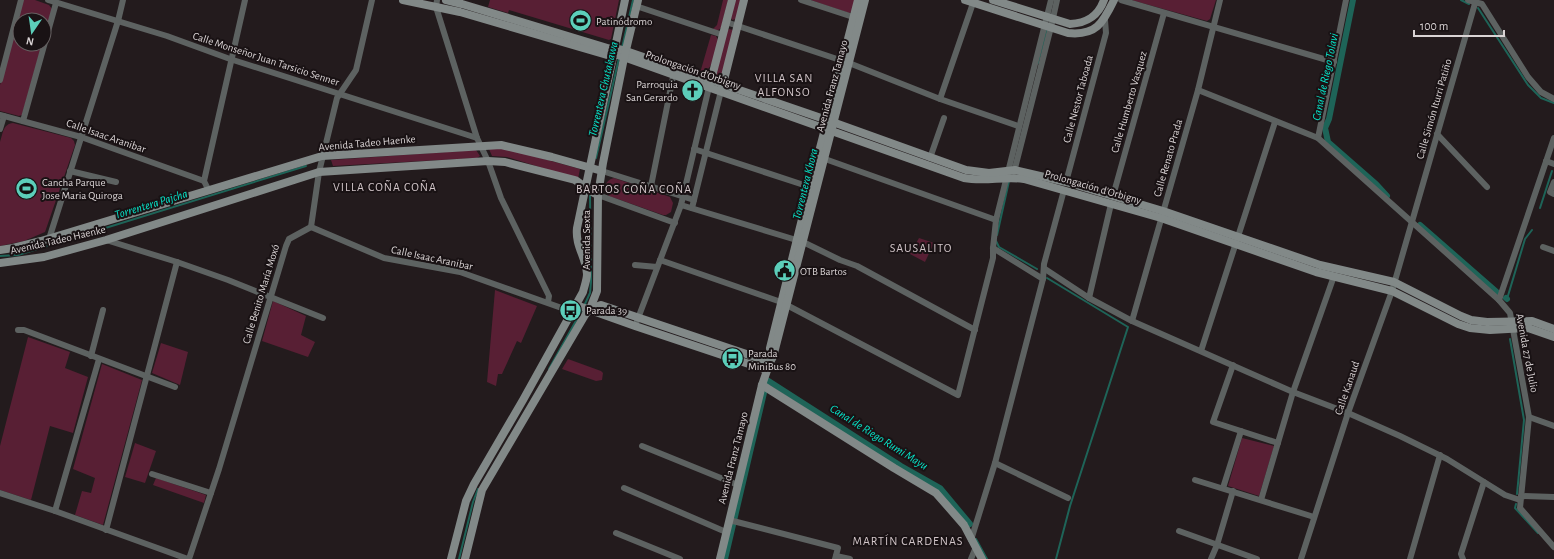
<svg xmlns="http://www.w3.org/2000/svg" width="1554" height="559" font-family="'Alegreya Sans',sans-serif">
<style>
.green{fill:#581f34}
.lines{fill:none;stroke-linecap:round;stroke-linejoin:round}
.stream{stroke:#1e6458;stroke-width:2}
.canal{stroke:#1e6458;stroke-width:6}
.street{stroke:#5d6261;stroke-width:6}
.secondary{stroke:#828988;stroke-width:8}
.labels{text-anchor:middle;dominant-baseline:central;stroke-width:4;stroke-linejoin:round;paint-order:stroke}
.poi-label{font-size:11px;fill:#dad4d5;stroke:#191214;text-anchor:start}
.street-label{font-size:11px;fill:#dad4d5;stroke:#191214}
.water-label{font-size:12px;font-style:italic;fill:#07e3c8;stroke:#191214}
.neighbourhood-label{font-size:12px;letter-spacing:1px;fill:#d2c6c9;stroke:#191214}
</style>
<rect width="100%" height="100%" fill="#231b1d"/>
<g class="green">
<path d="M23,0H35L49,5L52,9L44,37V20H20V44H42L22,115L19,116L0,111V85Z"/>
<path d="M490,0H619L611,39L609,40L509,10L508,13L488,7Z"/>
<path d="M723,0H728L721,28L717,31L713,29L717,25Z"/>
<path d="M735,0H741L736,19L732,20L731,18Z"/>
<path d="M810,0H856L852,12L849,13Z"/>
<path d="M1131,0H1216L1210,19L1207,21Z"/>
<path d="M729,29L733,30L722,76L718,77L716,74L727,31Z"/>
<path d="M711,35L716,36L718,40C715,50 714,72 700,73Z"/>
<path d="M13,123L71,138L74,141L75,145L45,232L24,241L0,246V142C3,133 3,124 13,123Z"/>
<path d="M489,149H508L580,169L578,179L507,157L492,156Z"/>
<path d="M476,150L480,156L477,158L333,166L331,160Z"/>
<path d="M614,178L670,197L673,203L671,212L666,215H663L609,196C602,189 605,180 614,178Z"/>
<path d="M919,238L934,243L925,262L910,254Z"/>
<path d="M495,290L537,306L521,343L517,341L502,374H498L496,386L487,382Z"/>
<path d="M273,301L306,316L301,335L315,342L308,357L262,341Z"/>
<path d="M28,337L70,352L65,368L88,377L73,433L50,426L31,500L0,490V446Z"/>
<path d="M161,343L188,352L180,385L152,373Z"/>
<path d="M568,359L601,371L603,373L602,380L596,381L562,369Z"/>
<path d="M102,364L142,380L103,525L75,515L82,491L91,493L95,478L73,469Z"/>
<path d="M1242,438L1274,446L1259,496L1228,486Z"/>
<path d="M135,443L156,451L145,483L125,477Z"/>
<path d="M156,478L206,495L204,503L153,485Z"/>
</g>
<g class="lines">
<g class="stream">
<path d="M1461,0L1469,4"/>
<path d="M1478,8L1528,85L1541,98L1554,103"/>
<path d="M622,48L633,0"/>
<path d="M1038,63L1047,30"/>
<path d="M596,158L619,58"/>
<path d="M1540,208L1552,171"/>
<path d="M997,235L1009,181"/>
<path d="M996,241L999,247L1037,269"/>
<path d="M0,256L18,255L306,166"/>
<path d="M1047,278L1128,327L1070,506L1056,559"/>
<path d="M1507,299L1525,239L1532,230"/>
<path d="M584,306L590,293L591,282L590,196"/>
<path d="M1510,339L1524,420L1517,494"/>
<path d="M549,369L582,310"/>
<path d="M1516,504L1515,508L1538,533"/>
<path d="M976,539L987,559"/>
<path d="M459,559L473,502L478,489"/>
</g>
<g class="canal">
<path d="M1353,0L1329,119L1325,128L1328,142L1376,184L1387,196"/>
<path d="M1420,225L1499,294"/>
<path d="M1506,298L1507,299"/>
<path d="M725,559L767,380L901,466L940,488L970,524"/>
</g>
<g class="street">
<path d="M48,0L167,36L230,59L477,138"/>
<path d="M437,0L436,7L477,138L488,161L501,198L549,296L548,302"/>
<path d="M801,0L856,18"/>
<path d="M1121,0L1334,62"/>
<path d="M1468,0L1482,4L1528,77L1541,92L1554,99"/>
<path d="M636,6L723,35"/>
<path d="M726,22L849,63L940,99L1018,126"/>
<path d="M0,80L21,0"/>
<path d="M1198,90L1318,138L1499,300"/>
<path d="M940,99L973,3"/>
<path d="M0,115L81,137L204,181"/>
<path d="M23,121L56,3"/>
<path d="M0,129L4,116"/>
<path d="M1437,134L1487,187"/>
<path d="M1318,138L1346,0"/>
<path d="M1554,138L1499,300L1510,313L1529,417L1520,508L1554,547"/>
<path d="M694,149L810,187"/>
<path d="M930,158L944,118"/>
<path d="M825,159L996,220"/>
<path d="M1546,161L1554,164"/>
<path d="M70,171L116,182"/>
<path d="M602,171L694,200"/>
<path d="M1014,172L1051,27L1057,0"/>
<path d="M1066,182L1106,33L1105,20"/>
<path d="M1554,182L1550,192L1554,194"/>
<path d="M651,186L674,72"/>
<path d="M208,189L204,181L245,0"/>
<path d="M598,195L675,223"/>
<path d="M1113,196L1164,13"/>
<path d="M681,205L803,242L840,260L857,266L975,330"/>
<path d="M692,208L721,91"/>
<path d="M311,227L384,258L460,272L573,312"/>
<path d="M311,227L319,172L337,98L356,70L372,0"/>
<path d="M49,239L118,21L123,0"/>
<path d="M106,240L177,262L228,280L323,318"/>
<path d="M1543,247L1554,251"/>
<path d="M993,248L1043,279"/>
<path d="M660,260L781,302L958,395L993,258V248L996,220L1051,0"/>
<path d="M635,265L657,267"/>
<path d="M1045,269L1089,298L1132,321L1293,392L1348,413L1400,436L1447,459L1505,495L1520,500"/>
<path d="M1089,298L1111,204"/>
<path d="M637,321L681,205L709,87"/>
<path d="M1132,321L1198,90L1220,0"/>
<path d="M18,330H24L175,387"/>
<path d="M1201,351L1275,122"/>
<path d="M91,356L103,310"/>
<path d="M1233,365L1213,422L1278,443"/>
<path d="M1529,417L1554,426"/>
<path d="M642,446L738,485"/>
<path d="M995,463L1068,498"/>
<path d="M152,474L211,493"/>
<path d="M1195,480L1314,517"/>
<path d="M624,488L726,532"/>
<path d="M1223,488L1241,431"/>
<path d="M0,493L55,511L188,559"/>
<path d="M1521,496L1554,497"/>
<path d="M1261,500L1293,392L1334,276"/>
<path d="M55,511L99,359"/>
<path d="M729,522L733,521L838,548L835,559"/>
<path d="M106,530L177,262"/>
<path d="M1179,531L1257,559"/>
<path d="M616,533L680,559"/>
<path d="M971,540L995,463L1043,279L1044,264L1064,190"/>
<path d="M836,556L850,559"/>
<path d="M189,559L219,469L286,246L289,239L311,227"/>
<path d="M971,559L976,547"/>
<path d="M1211,559L1217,545L1233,491"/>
<path d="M1301,559L1348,413L1392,291L1476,0"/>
<path d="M1410,559L1440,455"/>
<path d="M1463,559L1461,554L1484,482"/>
</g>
<g class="secondary">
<path d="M403,0L460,12L607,55H618L964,178C985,182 1004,176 1024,179L1161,218L1316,272L1392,291L1458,324L1470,328L1490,330L1528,328L1554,337"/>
<path d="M446,0L462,4L614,50L619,49L626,51L827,120L966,170L989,173L1015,170L1066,182L1163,211L1320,265L1394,282L1461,316L1471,320L1487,322L1532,321L1554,329"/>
<path d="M965,0L1068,33C1096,36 1103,23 1114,0"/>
<path d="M993,0L1070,24C1086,23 1098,17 1104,0"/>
<path d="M710,84L732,0"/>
<path d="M722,88L744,0"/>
<path d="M0,250L13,248L41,241L322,156L501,145L552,157L602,171"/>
<path d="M0,263L44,257L106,240L319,172L488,161L505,162L575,180C583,185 590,192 598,195"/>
<path d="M576,305L635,326L767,370"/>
<path d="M590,309L601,305L770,362"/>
<path d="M770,348L810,187L858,0"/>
<path d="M762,385L894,468L936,493L964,525L982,559"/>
<path d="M451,559L466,501L474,484L523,400L583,292C584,287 587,280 587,274C586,257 575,246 577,228L625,0"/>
<path d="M465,559L482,490L585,315L590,309L597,291L598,195L603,163L624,58L638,0"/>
<path d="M720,559L762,385L770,362L773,357L865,0"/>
</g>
</g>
<defs>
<symbol id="stadium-disc" viewBox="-11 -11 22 22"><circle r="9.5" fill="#5cceba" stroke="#191214"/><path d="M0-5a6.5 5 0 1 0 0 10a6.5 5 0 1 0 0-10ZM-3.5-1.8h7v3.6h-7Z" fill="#111"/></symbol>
<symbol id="church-disc" viewBox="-11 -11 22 22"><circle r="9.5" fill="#5cceba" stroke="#191214"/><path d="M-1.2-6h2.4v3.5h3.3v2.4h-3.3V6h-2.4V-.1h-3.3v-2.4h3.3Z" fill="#111"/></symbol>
<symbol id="civic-disc" viewBox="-11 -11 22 22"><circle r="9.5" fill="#5cceba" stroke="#191214"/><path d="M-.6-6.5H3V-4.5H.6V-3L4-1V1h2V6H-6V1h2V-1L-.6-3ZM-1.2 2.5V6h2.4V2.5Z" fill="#111"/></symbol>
<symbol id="bus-disc" viewBox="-11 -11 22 22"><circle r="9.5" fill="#5cceba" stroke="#191214"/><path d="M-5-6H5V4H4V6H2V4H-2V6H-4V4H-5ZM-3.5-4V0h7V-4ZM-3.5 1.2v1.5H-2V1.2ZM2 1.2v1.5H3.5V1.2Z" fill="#111"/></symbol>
</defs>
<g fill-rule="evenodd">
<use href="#stadium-disc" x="568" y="8" width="25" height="25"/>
<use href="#church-disc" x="680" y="78" width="25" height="25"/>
<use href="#stadium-disc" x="14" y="176" width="25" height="25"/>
<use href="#civic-disc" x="772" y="258" width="25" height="25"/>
<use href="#bus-disc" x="558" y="298" width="25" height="25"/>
<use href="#bus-disc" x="720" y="346" width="25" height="25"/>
</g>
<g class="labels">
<g class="poi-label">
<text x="596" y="21">Patinódromo</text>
<text x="678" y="84" text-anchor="end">Parroquia<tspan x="678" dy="13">San Gerardo</tspan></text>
<text x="42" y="182">Cancha Parque<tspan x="42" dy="13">Jose Maria Quiroga</tspan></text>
<text x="800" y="271">OTB Bartos</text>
<text x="586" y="310">Parada 39</text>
<text x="748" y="353">Parada<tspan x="748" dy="13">MiniBus 80</tspan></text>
</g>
<g class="street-label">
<text transform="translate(266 59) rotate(18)">Calle Monseñor Juan Tarsicio Senner</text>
<text transform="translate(693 70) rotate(19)">Prolongación d'Orbigny</text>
<text transform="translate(832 86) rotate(-75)">Avenida Franz Tamayo</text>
<text transform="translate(1078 99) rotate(-75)">Calle Nestor Taboada</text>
<text transform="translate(1129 102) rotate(-74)">Calle Humberto Vasquez</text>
<text transform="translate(1434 109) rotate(-74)">Calle Simón Iturri Patiño</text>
<text transform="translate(106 136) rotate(19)">Calle Isaac Aranibar</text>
<text transform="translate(367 143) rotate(-5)">Avenida Tadeo Haenke</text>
<text transform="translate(1168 158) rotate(-74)">Calle Renato Prada</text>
<text transform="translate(1093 187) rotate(16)">Prolongación d'Orbigny</text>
<text transform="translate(58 240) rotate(-13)">Avenida Tadeo Haenke</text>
<text transform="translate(586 240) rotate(-90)">Avenida Sexta</text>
<text transform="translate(432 258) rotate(12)">Calle Isaac Aranibar</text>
<text transform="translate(261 294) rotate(-73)">Calle Benito María Moxó</text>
<text transform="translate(1527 353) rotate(79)">Avenida 27 de Julio</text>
<text transform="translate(1347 388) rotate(-71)">Calle Kanaud</text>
<text transform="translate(733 458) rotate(-76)">Avenida Franz Tamayo</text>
</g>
<g class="water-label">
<text transform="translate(1325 77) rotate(-78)">Canal de Riego Tolavi</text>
<text transform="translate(603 89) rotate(-77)">Torrentera Chutakawa</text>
<text transform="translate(805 184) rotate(-76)">Torrentera Khora</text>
<text transform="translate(151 204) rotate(-17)">Torrentera Pajcha</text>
<text transform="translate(879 437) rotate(32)">Canal de Riego Rumi Mayu</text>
</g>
<g class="neighbourhood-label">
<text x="784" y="78">VILLA SAN<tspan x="784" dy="14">ALFONSO</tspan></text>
<text x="385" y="187">VILLA COÑA COÑA</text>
<text x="634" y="189">BARTOS COÑA COÑA</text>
<text x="921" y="248">SAUSALITO</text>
<text x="908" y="541">MARTÍN CARDENAS</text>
</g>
</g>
<g transform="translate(32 32) rotate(193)"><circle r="19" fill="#191214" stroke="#666061"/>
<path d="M0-3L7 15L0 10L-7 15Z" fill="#5cceba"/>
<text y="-6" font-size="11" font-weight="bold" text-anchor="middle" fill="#dad4d5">N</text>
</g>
<path d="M1414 30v6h90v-6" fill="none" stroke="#dad4d5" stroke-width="2"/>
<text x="1420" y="30" font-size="12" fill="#dad4d5" stroke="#191214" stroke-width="3" paint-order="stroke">100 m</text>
</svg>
